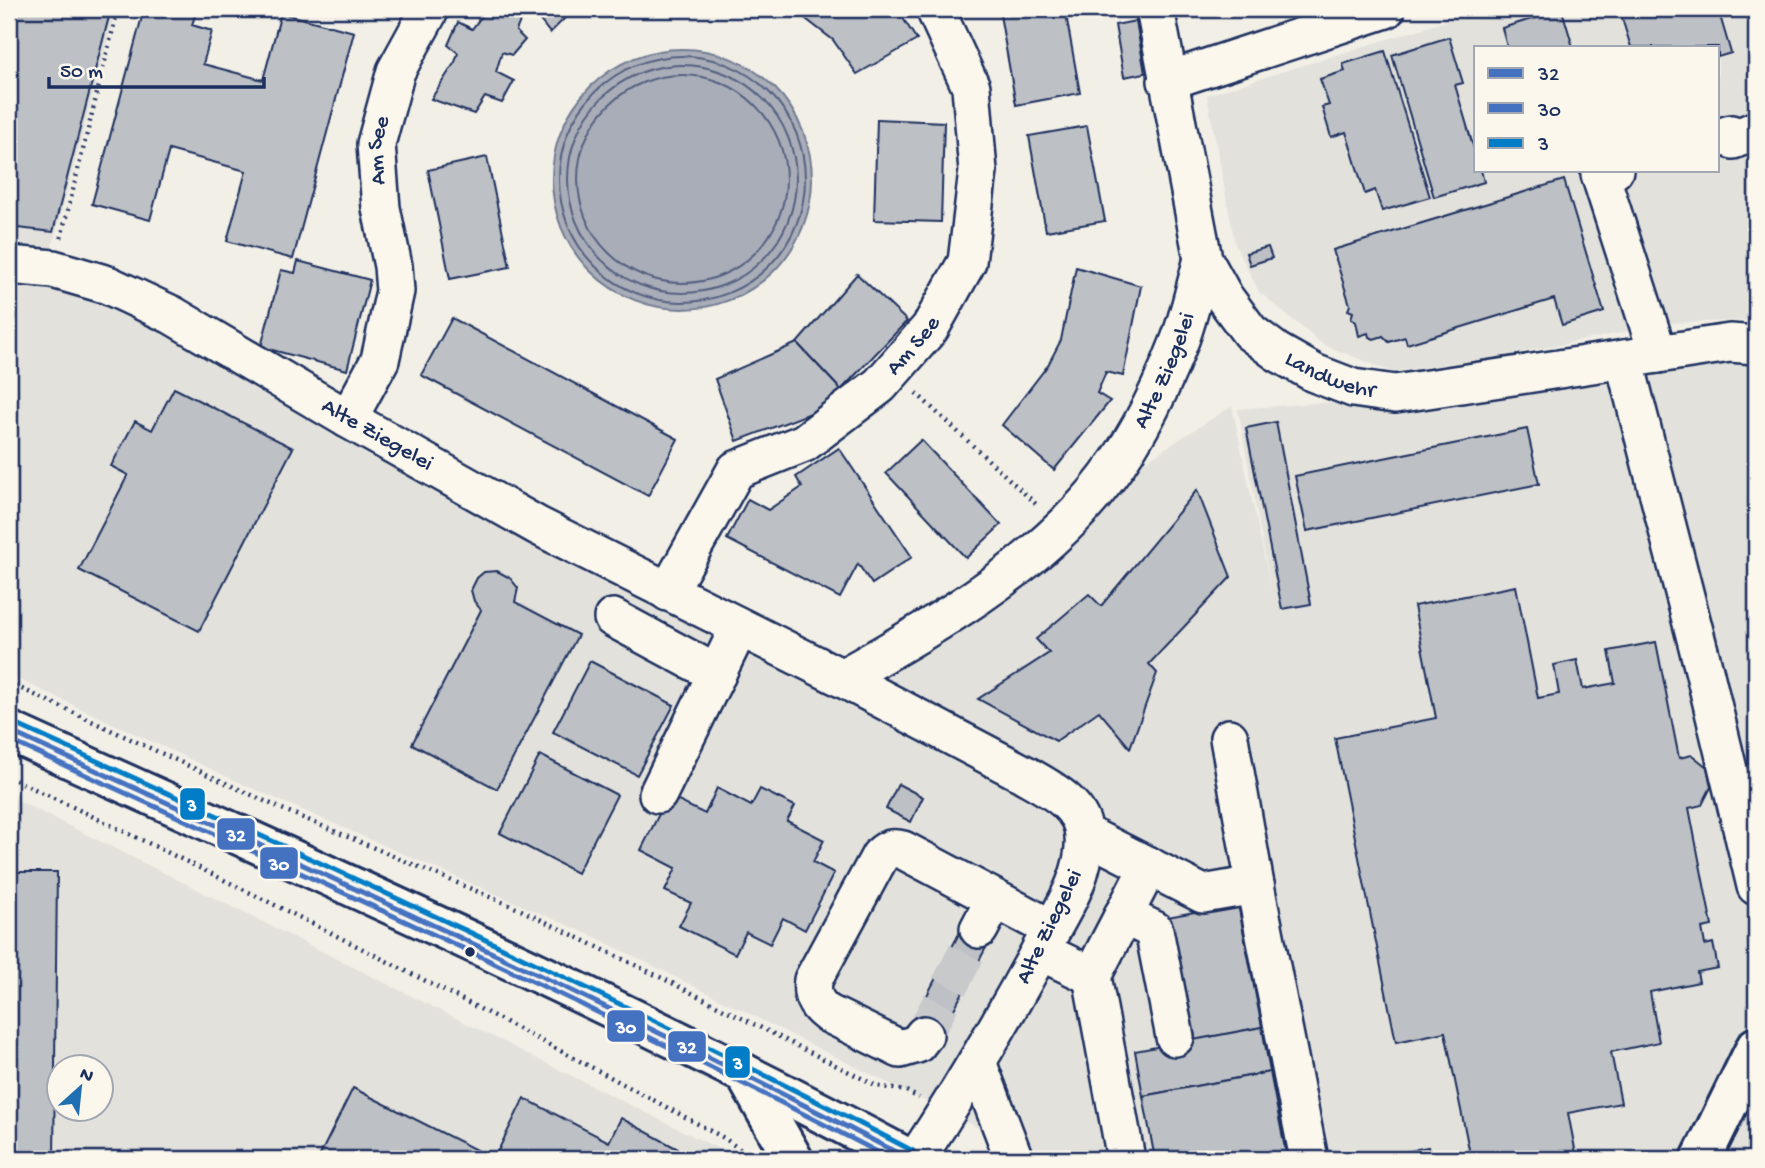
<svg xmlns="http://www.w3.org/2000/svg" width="1765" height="1168" font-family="'Gochi Hand',sans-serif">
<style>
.built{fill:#e2e1dc;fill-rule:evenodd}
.water{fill:#a9adb7;stroke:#707b93;stroke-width:2}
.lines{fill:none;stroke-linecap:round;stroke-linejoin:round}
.shore{stroke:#546182;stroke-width:2}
.building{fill:#bdc0c4;stroke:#1b2f5e;stroke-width:2}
.minor-tunnel{stroke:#c7c9cb;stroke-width:37;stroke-dasharray:37 18;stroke-linecap:butt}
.minor-casing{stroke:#1b2f5e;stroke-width:42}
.major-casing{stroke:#1b2f5e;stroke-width:44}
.path{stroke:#1b2f5e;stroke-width:4.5;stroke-dasharray:2 5;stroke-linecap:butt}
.minor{stroke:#fbf7ec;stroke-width:37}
.major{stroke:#fbf7ec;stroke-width:38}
.bus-1-casing{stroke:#fbf7ec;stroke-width:10}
.bus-2-casing{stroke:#fbf7ec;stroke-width:10}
.bus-3-casing{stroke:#fbf7ec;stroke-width:10}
.bus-1{stroke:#4472c1;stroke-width:5}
.bus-2{stroke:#4472c1;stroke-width:5}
.bus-3{stroke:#007dc6;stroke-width:5}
.bus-dot{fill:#1b2f5e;stroke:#fbf7ec;stroke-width:2.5}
.labels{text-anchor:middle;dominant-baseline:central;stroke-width:7;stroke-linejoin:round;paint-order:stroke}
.street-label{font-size:23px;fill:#1b2f5e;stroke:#fbf7ec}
.line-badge{stroke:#fbf7ec;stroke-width:2.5}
.badge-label{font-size:19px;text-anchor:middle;font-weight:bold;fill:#fff}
</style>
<rect width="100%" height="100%" fill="#f2efe6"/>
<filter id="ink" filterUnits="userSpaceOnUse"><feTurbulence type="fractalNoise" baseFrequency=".0143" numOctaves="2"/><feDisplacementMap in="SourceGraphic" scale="14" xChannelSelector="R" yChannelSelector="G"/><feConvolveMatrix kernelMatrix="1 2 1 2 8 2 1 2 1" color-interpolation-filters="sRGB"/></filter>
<g filter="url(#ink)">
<g class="built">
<path d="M9,9H116L46,269L842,678L1095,493L1232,406L1271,589L1238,409L1315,403L1391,401L1742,355L1756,359V1159H1041L597,938L245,785L9,675Z"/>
<path d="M1485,9H1756V320L1672,323L1496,357L1392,372L1322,344L1259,292L1235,244L1207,95ZM1476,47H1718V170H1476Z"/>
<path d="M9,796L739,1159H9ZM60,1066H102V1108H60Z"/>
</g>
<circle class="water" cx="682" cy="179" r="130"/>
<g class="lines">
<g class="shore">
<circle cx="682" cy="179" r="123"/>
<circle cx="682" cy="179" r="114"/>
<circle cx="682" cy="179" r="104"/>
</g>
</g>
<g class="building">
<path d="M9,9H111L53,232L9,227Z"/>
<path d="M144,9H197L192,25L212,31L203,64L263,80L281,13L354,32L293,259L227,241L246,171L169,150L150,220L92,204Z"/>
<path d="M487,9H515L522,16L516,31L525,40L512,55L502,52L496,72L514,81L502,103L485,97L474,114L431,99L455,62L458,53L448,45L458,22L472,29Z"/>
<path d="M515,9H562L567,16L550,33L535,14L522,16Z"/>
<path d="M793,9H886L890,13L897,9L917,40L857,74L833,40Z"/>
<path d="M999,9H1065L1080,93L1016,105Z"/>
<path d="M1619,9H1718L1731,53L1718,57V47H1631Z"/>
<path d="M1562,10L1573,47H1507L1502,28Z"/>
<path d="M1136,21L1145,73L1124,77L1115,25Z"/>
<path d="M1449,37L1463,83L1455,85L1476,156V170H1481L1484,182L1434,197L1392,55Z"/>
<path d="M1385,51L1430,197L1382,211L1375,190L1365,194L1346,132L1331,137L1322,107L1329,105L1320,79L1345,71L1343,64Z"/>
<path d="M877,119L944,122L941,222L874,220Z"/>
<path d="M1087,126L1105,221L1046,231L1029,136Z"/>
<path d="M487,157L510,267L450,279L428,170Z"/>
<path d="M1564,180L1604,312L1562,325L1554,299L1407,344L1405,337L1389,342L1383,336L1374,339L1369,337L1368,333L1359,336L1356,322L1351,319L1353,312L1348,310L1350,305L1333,250Z"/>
<path d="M1268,247L1272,258L1250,265L1246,253Z"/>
<path d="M298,261L370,280L347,370L261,347L281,270L295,273Z"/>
<path d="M1076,267L1141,286L1123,376L1106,372L1097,393L1110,401L1054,470L1002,425L1048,365L1061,340Z"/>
<path d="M857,274L907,321L841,390L797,343Z"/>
<path d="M452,318L678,439L648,496L421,375Z"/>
<path d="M797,343L841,390L819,410L737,441L715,379Z"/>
<path d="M174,388L293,448L199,631L79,570L128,475L111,466L135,421L152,430Z"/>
<path d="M1276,422L1311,604L1282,609L1246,428Z"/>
<path d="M1527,429L1539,484L1307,531L1295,476Z"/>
<path d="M921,440L1001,525L966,558L886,473Z"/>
<path d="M839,448L912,557L872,584L858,564L840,598L727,539L748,499L768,510L802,487L796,477Z"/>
<path d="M1197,490L1231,577L1149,664L1157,673L1130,748L1099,711L1056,741L978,699L1049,653L1036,639L1089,594L1101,606Z"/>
<path d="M497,571L510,578L518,588L515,602L578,635L497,789L412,744L481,610L474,601L471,590L477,578L484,572Z"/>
<path d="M1516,586L1538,698L1559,694L1554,665L1577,660L1583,689L1615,683L1609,651L1656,642L1679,758L1692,755L1707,767L1711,787L1702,805L1689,808L1712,926L1702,928L1705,945L1713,943L1718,968L1697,972L1699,982L1650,992L1659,1042L1611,1052L1621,1103L1568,1113L1577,1159H1471L1445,1032L1396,1042L1335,738L1436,718L1414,606Z"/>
<path d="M590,661L674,705L637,775L553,732Z"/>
<path d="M540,755L617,795L577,873L500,833Z"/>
<path d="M898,784L923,797L911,822L886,809Z"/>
<path d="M717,788L751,806L760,789L795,806L787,821L824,840L813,862L834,873L805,930L783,918L770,944L746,932L735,954L679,926L691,903L665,891L676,868L641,850L668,796L705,814Z"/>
<path d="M9,872H57L54,1159H9Z"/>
<path d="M1238,904L1262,1027L1185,1042L1162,918Z"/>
<path d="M965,922L992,936L937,1042L910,1028Z"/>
<path d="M1262,1027L1270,1072L1143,1096L1135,1051Z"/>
<path d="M1270,1072L1287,1159H1155L1143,1096Z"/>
<path d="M353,1088L494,1159L524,1098L609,1142L621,1118L678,1149L673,1159H318Z"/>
<path d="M1428,1147L1431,1159H1419L1417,1149Z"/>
<path d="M1415,1150L1417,1159H1387V1155Z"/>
</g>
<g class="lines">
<path class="minor-tunnel" d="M924,1035L979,929"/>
<defs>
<g id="minor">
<path id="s1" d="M1155,9L1203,259L1224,297L1250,332L1277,352L1314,373L1353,388L1395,394L1730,343L1756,345"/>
<path d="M1167,81L1386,9"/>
<path d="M1718,138L1731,134L1733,140L1756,130"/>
<path d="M1614,170L1600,174L1658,354"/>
<path id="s2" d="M9,265L53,269L108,285L172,315L348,419L538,526L842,678L1024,774C1048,788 1083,804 1084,836C1087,876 1059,915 1041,949C1002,1021 961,1091 916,1159"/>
<path d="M1624,359L1704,670L1756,886"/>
<path id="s3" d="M348,419L380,360L395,291L393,266L381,208L376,144L396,71L430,9"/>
<path id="s4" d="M668,592L736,470L804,443L880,385L930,328L967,262L978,171L971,87L935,9"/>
<path d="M613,618L717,674"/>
<path id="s5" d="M842,678C931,628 1028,573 1095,493C1130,451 1158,397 1178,345C1189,318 1195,287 1203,259"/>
<path d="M1229,738L1255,885"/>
<path d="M658,794L739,628"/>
<path d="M1085,834L1203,894L1255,885L1309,1159"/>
<path d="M1123,915L1154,930L1175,1037"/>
<path d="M979,929L995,899"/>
<path d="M1040,951L1092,976L1126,1159"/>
<path d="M1092,976L1149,866"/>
<path d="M924,1035L917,1044L900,1049L827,1013C815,1004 811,995 813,980L880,856C887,849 892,847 903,850L1052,929"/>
<path d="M977,1062L1014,1159"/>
</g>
<g id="major">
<path d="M9,731C311,868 616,1002 909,1159"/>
<path d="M745,1074L793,1159"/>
<path d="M1701,1159L1756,1047"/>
</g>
</defs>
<use href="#minor" class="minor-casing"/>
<use href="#major" class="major-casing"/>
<g class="path">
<path d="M61,238L118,9"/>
<path d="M916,393L1038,506"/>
<path d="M9,683L282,809L521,910L664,979L877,1086L906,1091L919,1098"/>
<path d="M9,777C251,890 489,1011 724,1138L752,1158"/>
</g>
<use href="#minor" class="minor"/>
<use href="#major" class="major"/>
<defs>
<path id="bus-1" d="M9,731C312,868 614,1005 909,1159"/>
<path id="bus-2" d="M9,740C305,875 602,1008 891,1159"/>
<path id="bus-3" d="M13,723C316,860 618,997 913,1151"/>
</defs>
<use href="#bus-1" class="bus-1-casing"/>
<use href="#bus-2" class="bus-2-casing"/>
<use href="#bus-3" class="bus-3-casing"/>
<use href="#bus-1" class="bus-1"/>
<use href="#bus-2" class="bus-2"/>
<use href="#bus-3" class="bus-3"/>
</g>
</g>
<circle class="bus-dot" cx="470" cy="952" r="6"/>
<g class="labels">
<g class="street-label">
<text stroke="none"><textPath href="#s3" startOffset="280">Am See</textPath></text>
<text stroke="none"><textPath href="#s4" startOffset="360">Am See</textPath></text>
<text stroke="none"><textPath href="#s5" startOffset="457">Alte Ziegelei</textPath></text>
<text stroke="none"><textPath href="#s1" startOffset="434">Landwehr</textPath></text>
<text stroke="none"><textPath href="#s2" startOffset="410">Alte Ziegelei</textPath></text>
<text transform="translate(1050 927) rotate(-64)">Alte Ziegelei</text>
</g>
</g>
<g class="line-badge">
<rect x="179" y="787" width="27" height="34" rx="7" fill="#007dc6"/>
<rect x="216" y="817" width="40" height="34" rx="7" fill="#4472c1"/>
<rect x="259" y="846" width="40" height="34" rx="7" fill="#4472c1"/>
<rect x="606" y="1009" width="40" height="34" rx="7" fill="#4472c1"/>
<rect x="667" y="1030" width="40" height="33" rx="7" fill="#4472c1"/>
<rect x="724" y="1045" width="27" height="34" rx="7" fill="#007dc6"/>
</g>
<g class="badge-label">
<text x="192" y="811">3</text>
<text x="236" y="841">32</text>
<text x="279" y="870">30</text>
<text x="626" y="1033">30</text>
<text x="687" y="1053">32</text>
<text x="738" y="1069">3</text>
</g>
<rect width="1765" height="1168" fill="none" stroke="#fbf7ec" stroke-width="35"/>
<rect x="18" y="18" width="1730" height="1133" fill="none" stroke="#1b2f5e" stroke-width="2.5" filter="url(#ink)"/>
<rect x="1474" y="46" width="245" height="126" fill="#fbf7ec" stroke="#a1a7b3" stroke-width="2"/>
<rect x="1488" y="68" width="35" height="10" fill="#4472c1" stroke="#a1a7b3" stroke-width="2"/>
<text x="1538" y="80" font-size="21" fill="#1b2f5e">32</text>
<rect x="1488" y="103" width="35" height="10" fill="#4472c1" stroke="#a1a7b3" stroke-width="2"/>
<text x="1538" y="116" font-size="21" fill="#1b2f5e">30</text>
<rect x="1488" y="138" width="35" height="10" fill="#007dc6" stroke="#a1a7b3" stroke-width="2"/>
<text x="1538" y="150" font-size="21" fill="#1b2f5e">3</text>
<g transform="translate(80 1088) rotate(27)"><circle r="33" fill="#fbf7ec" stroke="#a1a7b3" stroke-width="2"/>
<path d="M0-5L12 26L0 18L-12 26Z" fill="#1f6fb2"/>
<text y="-10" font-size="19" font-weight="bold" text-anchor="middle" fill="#1b2f5e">N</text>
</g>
<path d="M49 77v10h215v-10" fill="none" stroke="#1b2f5e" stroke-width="3.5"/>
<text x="60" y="77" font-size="21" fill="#1b2f5e" stroke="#fbf7ec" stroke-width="5" paint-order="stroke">50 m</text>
</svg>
